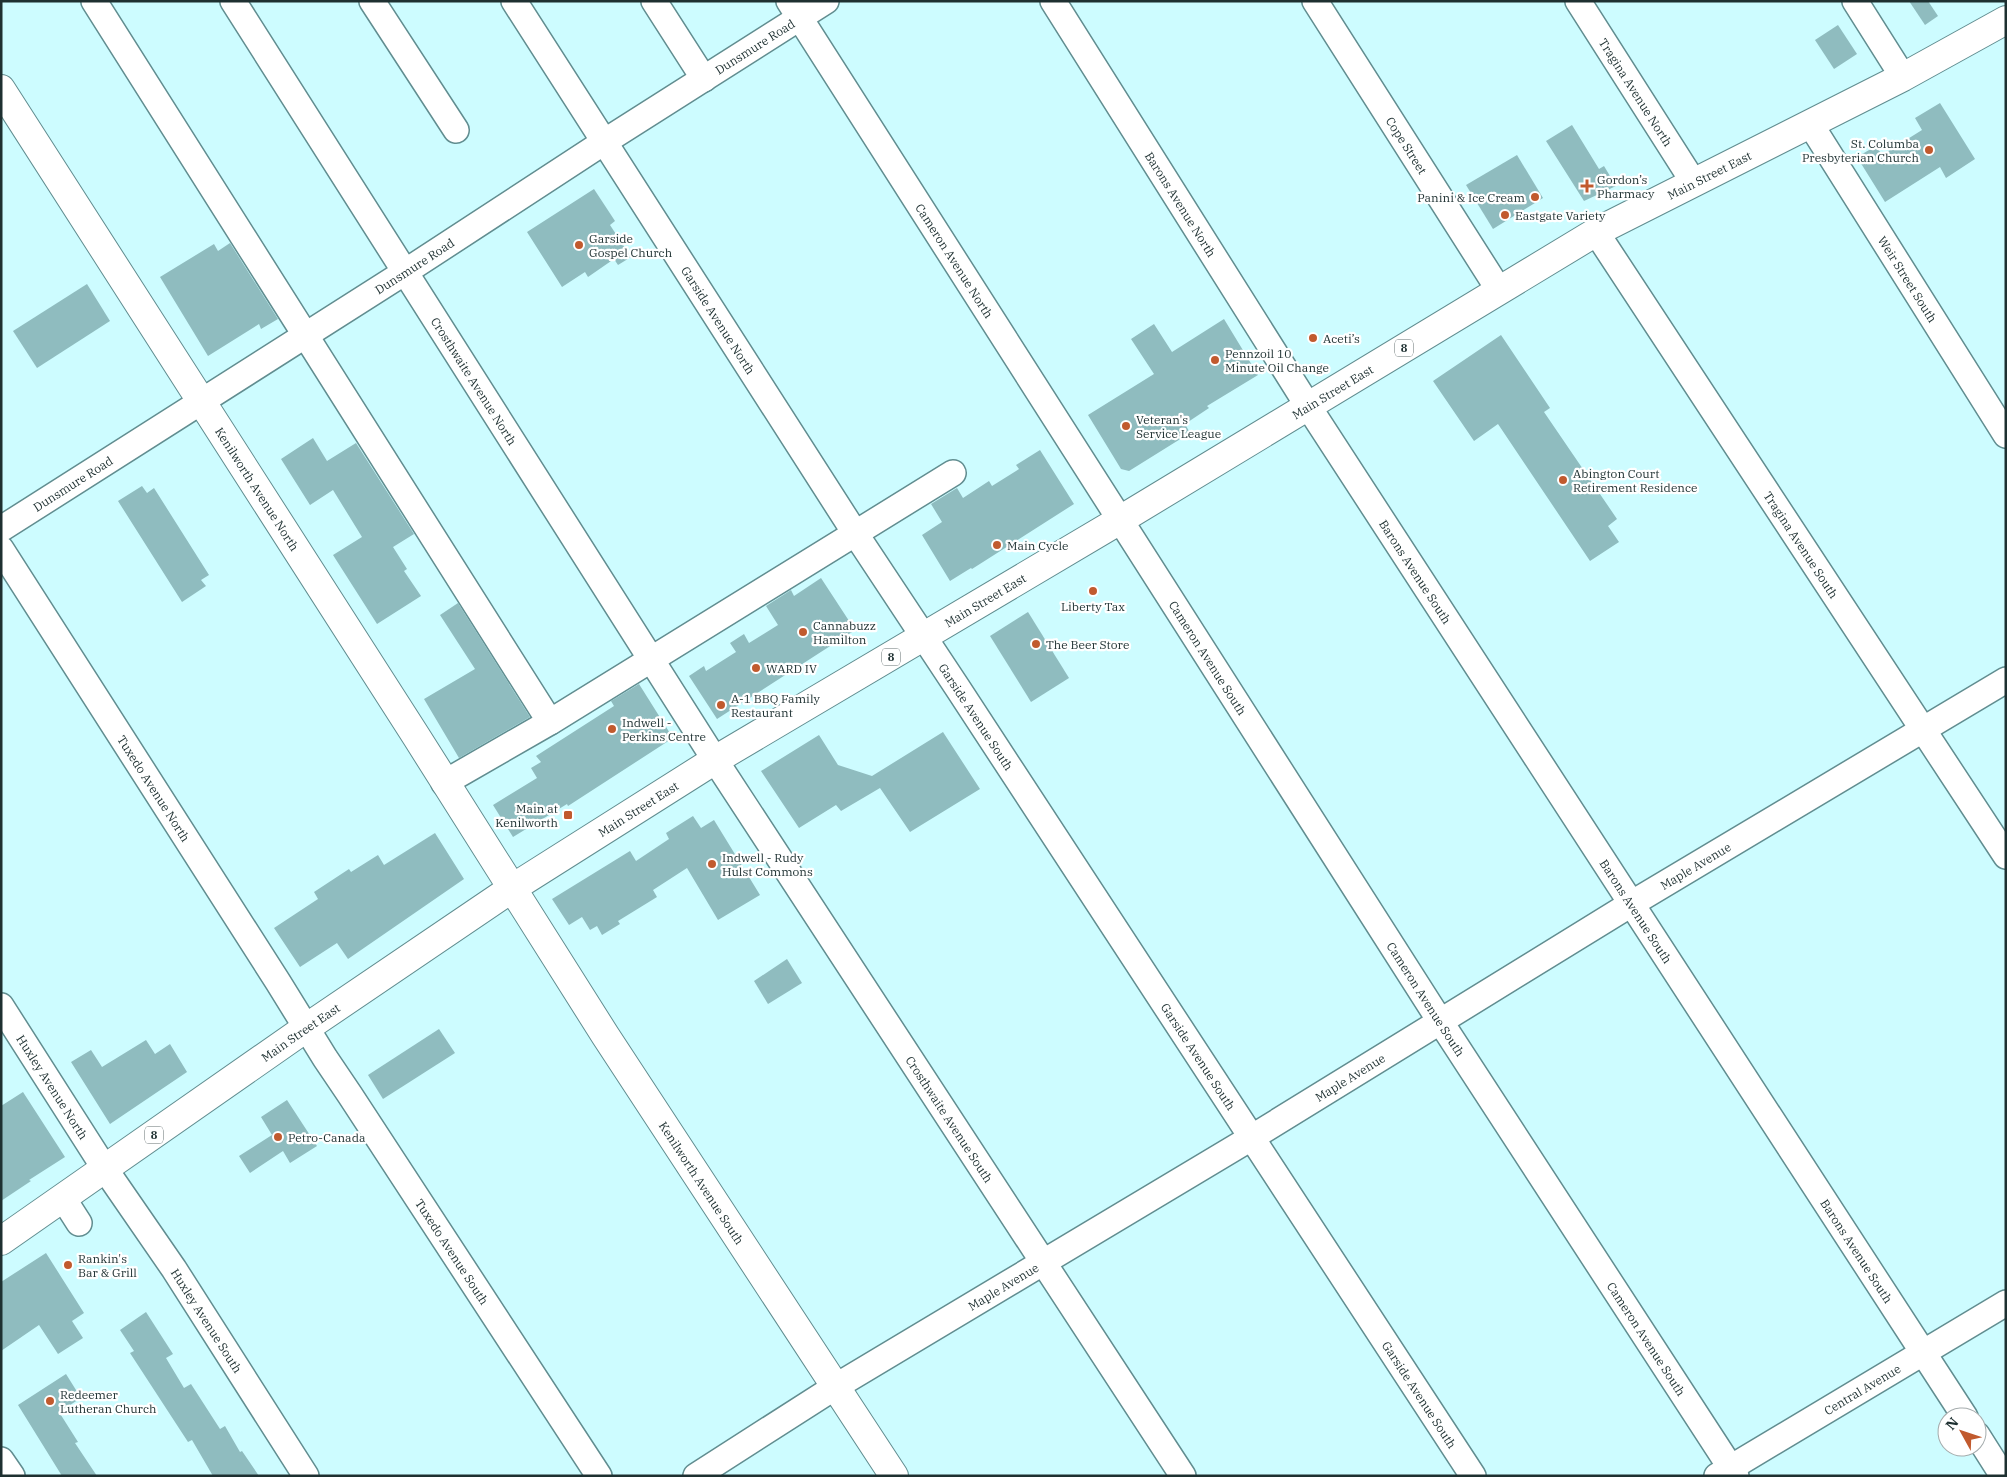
<svg xmlns="http://www.w3.org/2000/svg" width="2007" height="1477" font-family="'IBM Plex Serif',serif">
<style>
.building{fill:#8fbcbf}
.lines{fill:none;stroke-linecap:round;stroke-linejoin:round}
.minor-casing{stroke:#618d90;stroke-width:28}
.major-casing{stroke:#618d90;stroke-width:30}
.minor{stroke:#fff;stroke-width:25}
.major{stroke:#fff;stroke-width:28}
.poi-dot{fill:#c15a2e;stroke:#fff;stroke-width:2}
.labels{text-anchor:middle;dominant-baseline:central;stroke-width:4.5;stroke-linejoin:round;paint-order:stroke}
.shield{fill:#fff;stroke:#626e6f;stroke-width:1}
.shield-label{font-size:11px;font-weight:bold;fill:#1e3031}
.street-label{font-size:12px;fill:#1e3031;stroke:#fff}
.poi-label{font-size:12px;fill:#1e3031;stroke:#fff;text-anchor:start}
</style>
<rect width="100%" height="100%" fill="#cdfcff"/>
<g class="building">
<path d="M1909,1H1928L1938,16L1925,25Z"/>
<path d="M1838,25L1857,54L1834,69L1815,40Z"/>
<path d="M1940,103L1975,159L1946,178L1940,167L1885,202L1857,157L1876,146L1882,155L1922,130L1915,118Z"/>
<path d="M1572,125L1599,169L1604,166L1616,186L1584,201L1546,141Z"/>
<path d="M1517,155L1543,198L1493,229L1466,185Z"/>
<path d="M594,189L615,221L610,225L631,257L618,265L614,259L588,277L585,272L562,287L527,232Z"/>
<path d="M230,243L278,319L261,329L259,324L208,356L160,277L214,244L218,251Z"/>
<path d="M87,284L110,321L37,368L13,331Z"/>
<path d="M1224,319L1258,375L1207,406L1209,408L1185,424L1190,433L1129,471L1121,469L1088,415L1154,374L1131,339L1154,324L1172,352Z"/>
<path d="M1501,335L1550,408L1544,412L1617,519L1608,526L1619,542L1590,561L1498,424L1474,441L1433,381Z"/>
<path d="M313,438L327,461L356,443L414,534L393,547L407,569L404,571L421,596L377,624L333,555L362,537L333,490L310,505L281,459Z"/>
<path d="M1040,450L1074,504L972,569L971,568L950,581L922,535L942,522L931,504L957,488L963,498L989,481L992,486L1019,469L1016,465Z"/>
<path d="M142,486L147,493L154,488L209,575L201,580L206,586L182,602L118,501Z"/>
<path d="M821,578L855,630L717,719L689,676L704,666L706,671L736,652L730,643L744,634L749,643L778,625L766,606L791,590L794,596Z"/>
<path d="M458,603L530,717L459,758L424,699L475,669L440,615Z"/>
<path d="M1028,612L1069,678L1031,702L990,636Z"/>
<path d="M639,684L673,738L568,806L567,804L513,837L493,805L537,778L531,768L541,762L536,756L614,706L611,701Z"/>
<path d="M943,732L980,789L910,832L880,788L841,811L836,805L799,828L761,771L819,735L838,765L872,776Z"/>
<path d="M693,816L701,828L714,820L760,895L718,920L687,868L653,890L657,897L618,921L620,924L602,935L597,926L590,930L582,917L569,925L552,899L630,851L636,861L669,839L666,833Z"/>
<path d="M435,833L464,879L348,959L337,943L300,967L274,928L318,899L314,892L349,869L351,872L378,855L384,865Z"/>
<path d="M787,959L802,983L768,1004L754,981Z"/>
<path d="M439,1029L455,1053L383,1099L368,1075Z"/>
<path d="M146,1040L155,1054L170,1044L187,1072L110,1124L71,1062L91,1050L102,1067Z"/>
<path d="M23,1092L65,1157L29,1180L31,1181L1,1201V1106Z"/>
<path d="M287,1100L317,1146L290,1163L283,1151L250,1173L239,1156L272,1135L261,1117Z"/>
<path d="M46,1253L84,1313L72,1321L83,1338L58,1354L39,1325L1,1351V1282Z"/>
<path d="M146,1312L173,1354L166,1358L184,1388L191,1384L220,1429L225,1426L240,1452L242,1451L259,1476H213L192,1440L188,1442L130,1353L134,1351L120,1330Z"/>
<path d="M66,1374L81,1398L59,1412L78,1442L75,1443L97,1476H62L18,1405Z"/>
</g>
<g class="lines">
<defs>
<g id="minor">
<path d="M94,1L550,722"/>
<path id="s1" d="M233,1L715,760L1183,1476"/>
<path d="M372,1L456,130"/>
<path id="s2" d="M514,1L855,533L957,687L1473,1476"/>
<path d="M654,1L704,79"/>
<path id="s3" d="M789,1L1440,1021L1736,1476"/>
<path id="s4" d="M1053,1L1308,406L1965,1417"/>
<path id="s5" d="M1315,1L1499,290"/>
<path id="s6" d="M1578,1L1694,183"/>
<path d="M1855,1L1903,77"/>
<path id="s7" d="M1811,125L2006,435"/>
<path id="s8" d="M1596,232L2006,856"/>
<path id="s9" d="M1,529L405,272L604,142L826,1"/>
<path id="s10" d="M1,549L278,982L325,1058L350,1095L599,1476"/>
<path d="M444,783L550,722L953,473"/>
<path id="s11" d="M1,1006L105,1169L174,1269L306,1476"/>
<path d="M63,1198L79,1223"/>
<path d="M1977,1435L2003,1476"/>
<path d="M1,1460L12,1476"/>
<path id="s12" d="M696,1476L835,1387L1251,1138L1631,904L2006,680"/>
<path id="s13" d="M1717,1476L2006,1303"/>
</g>
<g id="major">
<path id="s14" d="M1,89L416,736L605,1035L894,1476"/>
<path id="s15" d="M1,1241L306,1028L511,889L715,760L1120,520L1596,232L1903,77L2006,20"/>
</g>
</defs>
<use href="#minor" class="minor-casing"/>
<use href="#major" class="major-casing"/>
<use href="#minor" class="minor"/>
<use href="#major" class="major"/>
</g>
<g class="poi-dot">
<circle cx="1929" cy="150" r="5"/>
<path d="M1584.5 178.5h5v5h5v5h-5v5h-5v-5h-5v-5h5z"/>
<circle cx="1535" cy="197" r="5"/>
<circle cx="1505" cy="215" r="5"/>
<circle cx="579" cy="245" r="5"/>
<circle cx="1313" cy="338" r="5"/>
<circle cx="1215" cy="360" r="5"/>
<circle cx="1126" cy="426" r="5"/>
<circle cx="1563" cy="480" r="5"/>
<circle cx="997" cy="545" r="5"/>
<circle cx="1093" cy="591" r="5"/>
<circle cx="803" cy="632" r="5"/>
<circle cx="1036" cy="644" r="5"/>
<circle cx="756" cy="668" r="5"/>
<circle cx="721" cy="705" r="5"/>
<circle cx="612" cy="729" r="5"/>
<rect x="563" y="810" width="10" height="10" rx="2.5"/>
<circle cx="712" cy="864" r="5"/>
<circle cx="278" cy="1137" r="5"/>
<circle cx="68" cy="1265" r="5"/>
<circle cx="50" cy="1401" r="5"/>
</g>
<g class="labels">
<g class="shield">
<rect x="1395" y="339.5" width="18" height="17" rx="4"/>
<rect x="882" y="648.5" width="18" height="17" rx="4"/>
<rect x="145" y="1126.5" width="18" height="17" rx="4"/>
</g>
<g class="shield-label">
<text x="1404" y="348">8</text>
<text x="891" y="657">8</text>
<text x="154" y="1135">8</text>
</g>
<g class="street-label">
<text stroke="none"><textPath href="#s9" startOffset="895">Dunsmure Road</textPath></text>
<text stroke="none"><textPath href="#s6" startOffset="108">Tragina Avenue North</textPath></text>
<text stroke="none"><textPath href="#s5" startOffset="171">Cope Street</textPath></text>
<text stroke="none"><textPath href="#s15" startOffset="2015">Main Street East</textPath></text>
<text stroke="none"><textPath href="#s4" startOffset="240">Barons Avenue North</textPath></text>
<text stroke="none"><textPath href="#s3" startOffset="308">Cameron Avenue North</textPath></text>
<text stroke="none"><textPath href="#s9" startOffset="490">Dunsmure Road</textPath></text>
<text stroke="none"><textPath href="#s7" startOffset="182">Weir Street South</textPath></text>
<text stroke="none"><textPath href="#s2" startOffset="379">Garside Avenue North</textPath></text>
<text stroke="none"><textPath href="#s1" startOffset="450">Crosthwaite Avenue North</textPath></text>
<text stroke="none"><textPath href="#s15" startOffset="1580">Main Street East</textPath></text>
<text stroke="none"><textPath href="#s9" startOffset="85">Dunsmure Road</textPath></text>
<text stroke="none"><textPath href="#s14" startOffset="475">Kenilworth Avenue North</textPath></text>
<text stroke="none"><textPath href="#s8" startOffset="374">Tragina Avenue South</textPath></text>
<text stroke="none"><textPath href="#s4" startOffset="676">Barons Avenue South</textPath></text>
<text stroke="none"><textPath href="#s15" startOffset="1175">Main Street East</textPath></text>
<text stroke="none"><textPath href="#s3" startOffset="779">Cameron Avenue South</textPath></text>
<text stroke="none"><textPath href="#s2" startOffset="852">Garside Avenue South</textPath></text>
<text stroke="none"><textPath href="#s10" startOffset="284">Tuxedo Avenue North</textPath></text>
<text stroke="none"><textPath href="#s15" startOffset="770">Main Street East</textPath></text>
<text stroke="none"><textPath href="#s12" startOffset="1171">Maple Avenue</textPath></text>
<text stroke="none"><textPath href="#s4" startOffset="1081">Barons Avenue South</textPath></text>
<text stroke="none"><textPath href="#s3" startOffset="1184">Cameron Avenue South</textPath></text>
<text stroke="none"><textPath href="#s15" startOffset="365">Main Street East</textPath></text>
<text stroke="none"><textPath href="#s2" startOffset="1258">Garside Avenue South</textPath></text>
<text stroke="none"><textPath href="#s12" startOffset="766">Maple Avenue</textPath></text>
<text stroke="none"><textPath href="#s11" startOffset="96">Huxley Avenue North</textPath></text>
<text stroke="none"><textPath href="#s1" startOffset="1328">Crosthwaite Avenue South</textPath></text>
<text stroke="none"><textPath href="#s14" startOffset="1299">Kenilworth Avenue South</textPath></text>
<text stroke="none"><textPath href="#s4" startOffset="1486">Barons Avenue South</textPath></text>
<text stroke="none"><textPath href="#s10" startOffset="835">Tuxedo Avenue South</textPath></text>
<text stroke="none"><textPath href="#s12" startOffset="361">Maple Avenue</textPath></text>
<text stroke="none"><textPath href="#s11" startOffset="376">Huxley Avenue South</textPath></text>
<text stroke="none"><textPath href="#s3" startOffset="1589">Cameron Avenue South</textPath></text>
<text stroke="none"><textPath href="#s13" startOffset="169">Central Avenue</textPath></text>
<text stroke="none"><textPath href="#s2" startOffset="1662">Garside Avenue South</textPath></text>
</g>
<g class="poi-label">
<text x="1919" y="143" text-anchor="end">St. Columba<tspan x="1919" dy="14">Presbyterian Church</tspan></text>
<text x="1597" y="179">Gordon’s<tspan x="1597" dy="14">Pharmacy</tspan></text>
<text x="1525" y="197" text-anchor="end">Panini &amp; Ice Cream</text>
<text x="1515" y="215">Eastgate Variety</text>
<text x="589" y="238">Garside<tspan x="589" dy="14">Gospel Church</tspan></text>
<text x="1323" y="338">Aceti’s</text>
<text x="1225" y="353">Pennzoil 10<tspan x="1225" dy="14">Minute Oil Change</tspan></text>
<text x="1136" y="419">Veteran's<tspan x="1136" dy="14">Service League</tspan></text>
<text x="1573" y="473">Abington Court<tspan x="1573" dy="14">Retirement Residence</tspan></text>
<text x="1007" y="545">Main Cycle</text>
<text x="1093" y="606" text-anchor="middle">Liberty Tax</text>
<text x="813" y="625">Cannabuzz<tspan x="813" dy="14">Hamilton</tspan></text>
<text x="1046" y="644">The Beer Store</text>
<text x="766" y="668">WARD IV</text>
<text x="731" y="698">A-1 BBQ Family<tspan x="731" dy="14">Restaurant</tspan></text>
<text x="622" y="722">Indwell -<tspan x="622" dy="14">Perkins Centre</tspan></text>
<text x="558" y="808" text-anchor="end">Main at<tspan x="558" dy="14">Kenilworth</tspan></text>
<text x="722" y="857">Indwell - Rudy<tspan x="722" dy="14">Hulst Commons</tspan></text>
<text x="288" y="1137">Petro-Canada</text>
<text x="78" y="1258">Rankin's<tspan x="78" dy="14">Bar &amp; Grill</tspan></text>
<text x="60" y="1394">Redeemer<tspan x="60" dy="14">Lutheran Church</tspan></text>
</g>
</g>
<rect width="2007" height="1477" fill="none" stroke="#1e3031" stroke-width="5"/>
<g transform="translate(1962 1432) rotate(310)"><circle r="24" fill="#ffffff" stroke="#a5acad"/>
<path d="M0-4L9 19L0 12L-9 19Z" fill="#c15a2e"/>
<text y="-8" font-size="14" font-weight="bold" text-anchor="middle" fill="#1e3031">N</text>
</g>
</svg>
